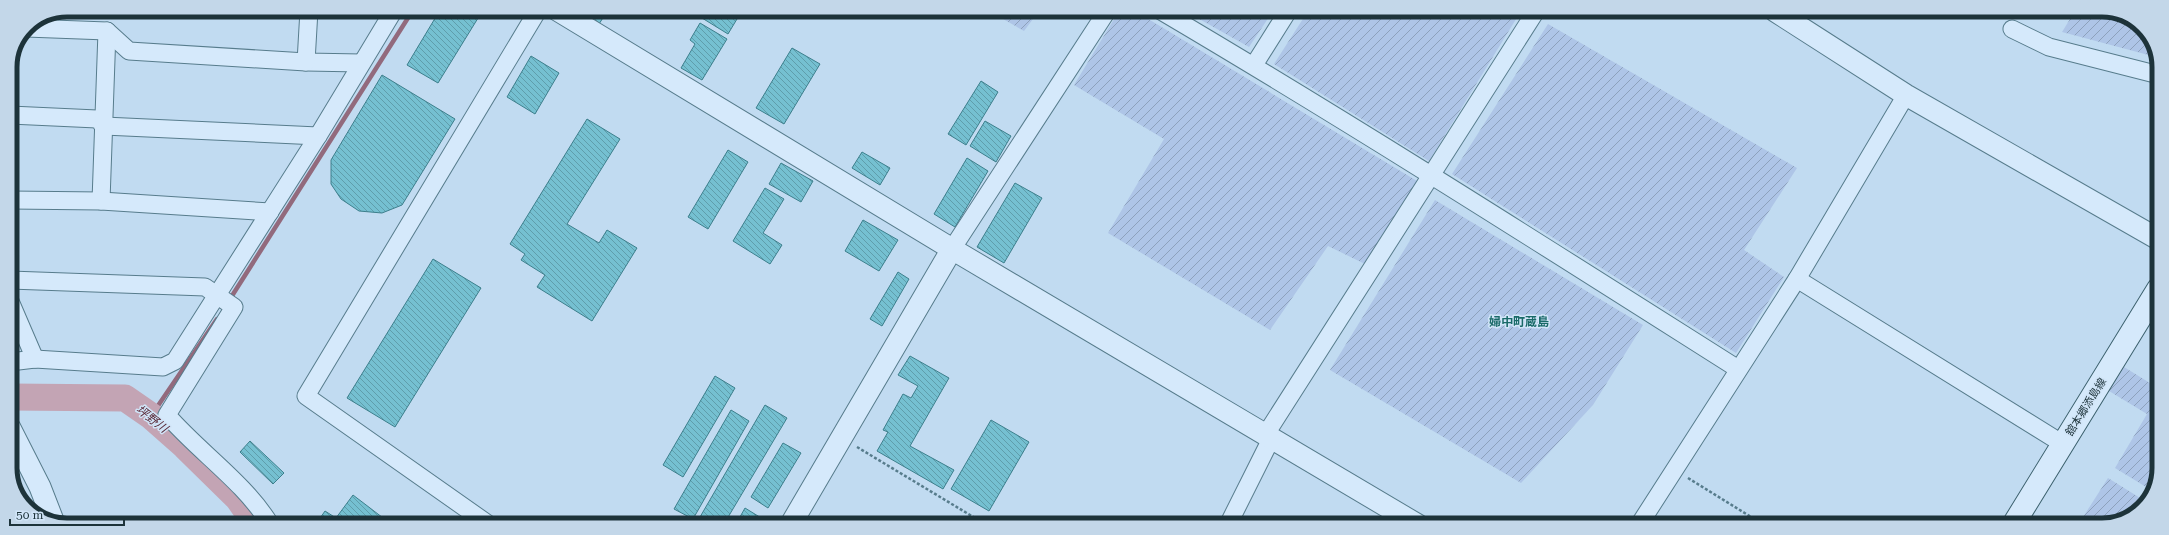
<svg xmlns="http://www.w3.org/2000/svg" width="2169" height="535" font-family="'Roboto Serif','Noto Sans JP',serif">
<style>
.farmland{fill:url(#farmland-furrows)}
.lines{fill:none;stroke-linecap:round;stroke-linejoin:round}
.stream{stroke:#926a7d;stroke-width:4.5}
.river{stroke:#c3a4b4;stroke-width:27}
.building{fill:url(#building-back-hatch);stroke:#3c7f8c}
.minor-casing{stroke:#577c8c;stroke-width:19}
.tertiary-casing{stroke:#577c8c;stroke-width:23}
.secondary-casing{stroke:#3b606d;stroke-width:24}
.path{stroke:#577c8c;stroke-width:2.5;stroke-dasharray:3 2;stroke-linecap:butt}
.minor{stroke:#d5e9fb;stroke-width:17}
.tertiary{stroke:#d5e9fb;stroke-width:21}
.secondary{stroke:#d5e9fb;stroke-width:22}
.labels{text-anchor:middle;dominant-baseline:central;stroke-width:3;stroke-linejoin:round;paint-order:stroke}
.street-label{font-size:11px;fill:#1d333a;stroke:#d1e5f8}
.neighbourhood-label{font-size:12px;font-weight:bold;fill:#196a68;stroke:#d1e5f8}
.water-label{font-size:12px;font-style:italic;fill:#5b2b39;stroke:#d1e5f8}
.rim{fill:none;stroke:#1d333a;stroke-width:5}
</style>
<defs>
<pattern id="farmland-furrows" width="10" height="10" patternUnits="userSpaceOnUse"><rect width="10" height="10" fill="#aec5e7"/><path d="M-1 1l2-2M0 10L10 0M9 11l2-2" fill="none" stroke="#8da1bc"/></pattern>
<pattern id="building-back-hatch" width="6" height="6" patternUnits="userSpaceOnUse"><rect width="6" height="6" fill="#75c0d1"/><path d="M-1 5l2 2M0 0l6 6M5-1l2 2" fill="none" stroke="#5f9dab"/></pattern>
</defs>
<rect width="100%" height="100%" fill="#c1dbf1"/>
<g class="farmland">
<path d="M989,11H1039L1024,31Z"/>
<path d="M1119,11H1135L1417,181L1365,264L1328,246L1270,330L1108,233L1164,139L1074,85Z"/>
<path d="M1185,11H1273L1249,47Z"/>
<path d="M1308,11H1521L1429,161L1274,64Z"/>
<path d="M2075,11H2113L2145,29L2156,57L2062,32Z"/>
<path d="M1548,24L1797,168L1744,250L1784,277L1736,353L1452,174Z"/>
<path d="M1435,200L1643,325L1593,405L1521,483L1330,370Z"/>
<path d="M2124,367L2158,388V479L2151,490L2115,468L2147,414L2109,391Z"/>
<path d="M2108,478L2145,501L2139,511L2102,525H2078Z"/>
</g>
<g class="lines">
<g class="stream">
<path d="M230,299L413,10"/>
<path d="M151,416L217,319"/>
</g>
<path class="river" d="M10,397L125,398L151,416L185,446L238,498L256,524"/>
</g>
<g class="building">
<path d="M440,10H483L438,83L407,65Z"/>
<path d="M576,10H608L599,24Z"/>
<path d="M689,10H735L740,14L728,34Z"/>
<path d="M700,23L727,39L702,80L681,68L695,44L690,40Z"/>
<path d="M792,48L820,64L784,124L756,108Z"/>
<path d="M531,56L559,73L535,114L507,97Z"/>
<path d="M382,75L455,119L402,205L382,213L359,211L341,199L331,184V160Z"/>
<path d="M981,81L998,92L966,145L948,134Z"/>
<path d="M587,119L620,139L567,224L599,243L607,230L637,248L592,321L537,287L545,275L521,260L525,254L510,244Z"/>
<path d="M985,121L1011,136L996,162L970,146Z"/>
<path d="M728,150L748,162L708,229L688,217Z"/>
<path d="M862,152L890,168L880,185L852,168Z"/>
<path d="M967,158L988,171L955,227L934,214Z"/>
<path d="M781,163L813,181L801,202L769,184Z"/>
<path d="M1015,183L1042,198L1004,263L977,247Z"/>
<path d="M765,188L784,199L763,233L782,245L770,264L733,241Z"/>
<path d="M863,220L898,240L879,271L845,251Z"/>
<path d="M433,259L481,288L395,427L347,398Z"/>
<path d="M898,272L909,279L882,326L870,319Z"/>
<path d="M910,356L949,378L910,446L954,470L943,489L877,451L888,432L883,430L903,394L911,398L918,386L898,375Z"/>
<path d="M715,376L735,388L683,477L663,465Z"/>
<path d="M765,405L787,418L724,524H711L700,517Z"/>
<path d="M731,410L749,421L693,519L674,509Z"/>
<path d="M991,420L1029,442L989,511L951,489Z"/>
<path d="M250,441L284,473L273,484L240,452Z"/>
<path d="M783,443L801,453L768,508L751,497Z"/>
<path d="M353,495L391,524H316L325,511L336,518Z"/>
<path d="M745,508L771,524H736Z"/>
</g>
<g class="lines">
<defs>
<g id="minor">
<path d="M1161,11C1356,126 1547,248 1738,369"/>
<path d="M26,28L107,31L129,51L306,62L361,63"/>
<path d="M2012,29L2049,47L2159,75"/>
<path d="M306,62L309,10"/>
<path d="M1254,65L1288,11"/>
<path d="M10,115L97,119L104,126L318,136"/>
<path d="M10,200L101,201L270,212"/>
<path d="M101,201L107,31"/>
<path d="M952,249L1107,11"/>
<path d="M1797,279L2063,444"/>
<path d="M10,280L205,287L234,307L167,415C200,453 243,481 270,524"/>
<path d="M10,301L35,359"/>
<path d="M10,362L35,359L163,367L175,361L318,136L394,10"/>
<path d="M1266,434L1536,11"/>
<path d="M488,524L306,396L538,10"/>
<path d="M1228,525L1272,437"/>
<path d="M1639,525L1797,279L1906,95"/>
</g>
<g id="tertiary">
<path d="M557,10L952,249L1418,525"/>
<path d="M1775,11L1906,95L2158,239"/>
<path d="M10,428L40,487L54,523"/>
<path d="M791,524L952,249"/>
</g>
<path id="secondary" d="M2013,525L2158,289"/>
</defs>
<use href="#minor" class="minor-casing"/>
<use href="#tertiary" class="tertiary-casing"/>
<use href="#secondary" class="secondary-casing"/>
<g class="path">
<path d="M857,447L985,524"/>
<path d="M1688,478L1764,525"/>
</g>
<use href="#minor" class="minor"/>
<use href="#tertiary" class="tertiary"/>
<use href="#secondary" class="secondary"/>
</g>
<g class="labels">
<g class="street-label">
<text transform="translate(2086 407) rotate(-58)">舘本郷添島線</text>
</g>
<g class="neighbourhood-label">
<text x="1519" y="322">婦中町蔵島</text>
</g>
<g class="water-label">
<text transform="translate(152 419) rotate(38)">坪野川</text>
</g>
</g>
<path d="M0 0H2169V535H0ZM67 17H2102A50 50 0 0 1 2152 67V468A50 50 0 0 1 2102 518H67A50 50 0 0 1 17 468V67A50 50 0 0 1 67 17Z" fill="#c3d7e9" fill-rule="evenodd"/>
<path class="rim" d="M67 17H2102A50 50 0 0 1 2152 67V468A50 50 0 0 1 2102 518H67A50 50 0 0 1 17 468V67A50 50 0 0 1 67 17Z"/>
<path d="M10 519v6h114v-6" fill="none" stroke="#1d333a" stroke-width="2"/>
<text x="16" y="519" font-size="12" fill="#1d333a" stroke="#d1e5f8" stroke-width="3" paint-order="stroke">50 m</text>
</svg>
